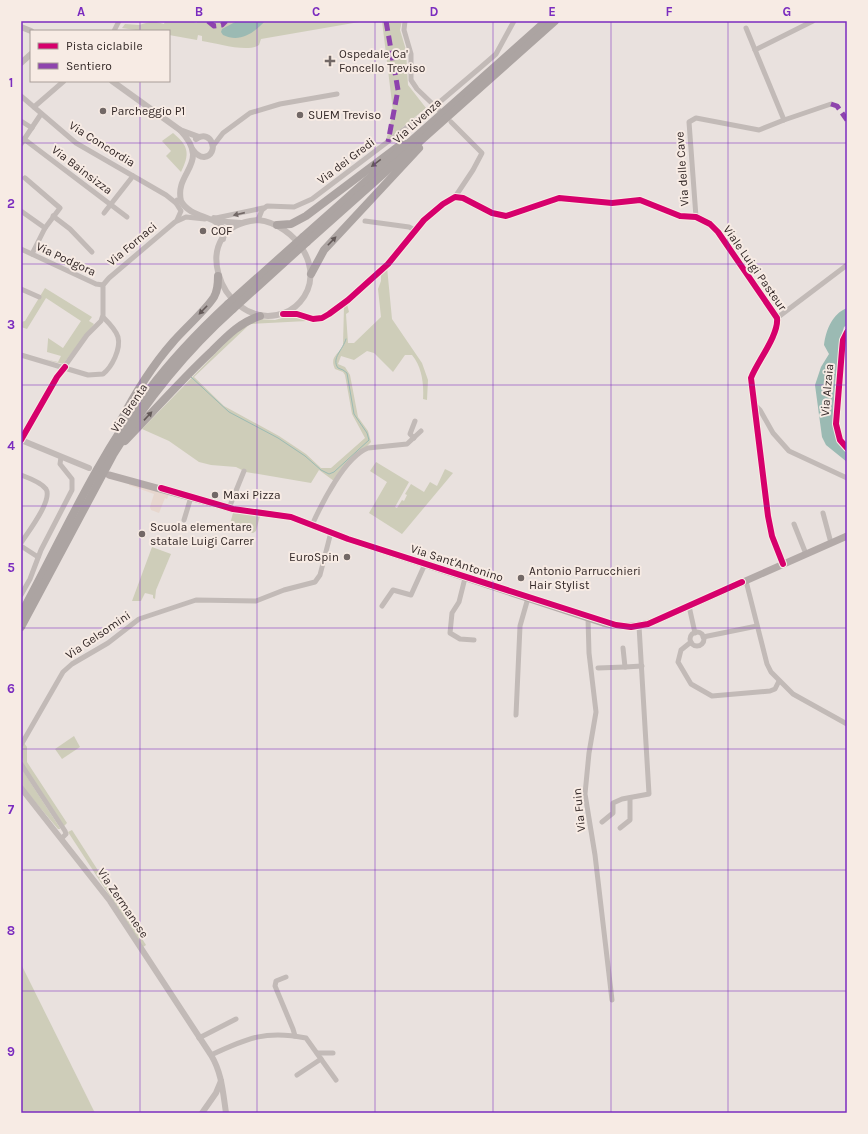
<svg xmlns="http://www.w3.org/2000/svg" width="868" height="1134" font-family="Karla,sans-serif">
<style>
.green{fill:#cecdb9}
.plaza{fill:#e7d7ce}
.water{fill:#9bbab3}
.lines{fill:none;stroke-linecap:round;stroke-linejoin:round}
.stream{stroke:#9bbab3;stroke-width:1}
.minor{stroke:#c2bab7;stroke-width:5}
.tertiary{stroke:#c2bab7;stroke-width:6}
.secondary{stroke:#b3aaa8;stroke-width:7}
.trunk{stroke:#aca4a2;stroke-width:8}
.trunk-bridge{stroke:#aca4a2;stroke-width:8}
.quiet{stroke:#8e44ad;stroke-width:5;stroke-dasharray:10 5;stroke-linecap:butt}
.cycleway-casing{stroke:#f7ebe4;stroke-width:8}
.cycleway{stroke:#d6006c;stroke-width:6}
.oneway{fill:#635958}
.oneway2{fill:#736967}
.grid{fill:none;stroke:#7b2cbf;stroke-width:1;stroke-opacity:0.55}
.poi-dot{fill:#726866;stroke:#f7ebe4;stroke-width:1.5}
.labels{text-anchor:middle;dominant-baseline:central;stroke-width:4;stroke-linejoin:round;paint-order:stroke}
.poi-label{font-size:12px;fill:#322726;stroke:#f7ebe4;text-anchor:start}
.street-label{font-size:12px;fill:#322726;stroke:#f7ebe4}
.neatline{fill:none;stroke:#7b2cbf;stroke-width:1.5}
.grid-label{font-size:13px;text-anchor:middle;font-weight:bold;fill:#7b2cbf}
</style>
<rect width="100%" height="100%" fill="#e9e1de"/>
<g class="green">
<path d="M153,21L164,24L165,21H190L197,23V21H365L261,39L259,45C248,53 216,43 202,41V36L198,35L197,40L169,35V31H142L122,28L125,24L139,25Z"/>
<path d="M382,21H402L400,30L406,50L408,85L426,108L386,141L393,111Z"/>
<path d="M173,133C189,146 190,154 181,172L166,156L171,151L162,141Z"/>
<path d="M387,267L392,319L422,363L428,380L427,400L423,399C424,384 422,367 412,355H405L393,372L374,353L367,351L354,360L341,356L338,364L345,367L350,375L358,417L368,431L371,442L334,481L319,470L311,483L246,472L236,467L211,465L199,462L169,441L142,429L243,325L257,319L275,320L293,315L307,321L250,324L194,377L224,406L279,436L306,454L321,468H331L365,438L352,414L345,375L343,372L335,369C329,356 339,355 343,345L344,306L347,304L349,312L346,314L348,343H354L381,317L378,289L381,281V273Z"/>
<path d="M45,288L92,317L89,321L94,324L63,364L44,359L58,362L61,356L47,352L48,340V338L63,348L81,321L46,298L27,329L21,327V322L25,321Z"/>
<path d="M376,462L409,482L395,507L397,508L402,500L404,501L407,495L405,494L411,484L424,492L430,482L437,486L445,469L453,473L402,534L369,513L387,482L370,471Z"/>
<path d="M233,513L260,516L256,531L253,533L241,530L242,527L230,524Z"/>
<path d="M152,547L171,554L156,590L155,599L153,598V595L145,593L141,601H132Z"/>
<path d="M74,736L80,747L62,759L55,749Z"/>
<path d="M24,743L27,747V762L67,823L64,826L23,764L21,750Z"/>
<path d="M21,768L60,828V829H58L21,785Z"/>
<path d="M72,830L146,945L143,947L68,832Z"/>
<path d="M21,964L95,1113H21Z"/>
</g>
<path class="plaza" d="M129,483L169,494L167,499L165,498L159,513L151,510L150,507L154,494L129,485Z"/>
<g class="water">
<path d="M237,21H265C254,33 240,43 223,35L221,32L222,29Z"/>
<path d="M847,308V325L844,327L840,341V357L836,375L833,412L834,431L843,449L847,452V462L826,445L822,437L815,385L821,367L829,354L824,345C826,330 832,314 847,308Z"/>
</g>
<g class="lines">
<path class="stream" d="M191,377L229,412L278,438L305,456L321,470L329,474L334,472L369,440L367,433L354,414L347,373L343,370L338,368C331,358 343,350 346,339"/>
<g class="minor">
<path d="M405,21L404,30L411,54V80L417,89L440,111"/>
<path d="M746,28L784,120L831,104"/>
<path d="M114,31L119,21"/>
<path d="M755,50L813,21"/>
<path d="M21,96L76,143L166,195L176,203"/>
<path d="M34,107L64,81"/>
<path d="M21,121L32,128"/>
<path d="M451,122L482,153L473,170L455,197"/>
<path d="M24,139L127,217"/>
<path d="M21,144L41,114"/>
<path d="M213,146L223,133L250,113L280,104L337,94"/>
<path d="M25,178L60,208L45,228L32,254"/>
<path d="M177,200L176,203L181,211L177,220"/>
<path d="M21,211L45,228"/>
<path d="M104,213L133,176"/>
<path d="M53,216L70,229L92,252"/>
<path d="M696,217L689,122L696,118L759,130L784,120"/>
<path d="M216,218L263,208"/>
<path d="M258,220L262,210L267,206L294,207L312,199L435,106L481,67L496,54L514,21"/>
<path d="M365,221L409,227L415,230"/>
<path d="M21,249L96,284L103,285"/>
<path d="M21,289L39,297"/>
<path d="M777,318L847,265"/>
<path d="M847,332L843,340L842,350L836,424L840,440L847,448"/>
<path d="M21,355L88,375L103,374C112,367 121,349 118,337C116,330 108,322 103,317"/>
<path d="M753,403L760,410L773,433L789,451L847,478"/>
<path d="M414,438L410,434L415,421"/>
<path d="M21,440L57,377L87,335L101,321L103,315V285L109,278L175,222L186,217L205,219"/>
<path d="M21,475C29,478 41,482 46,489C53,500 28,532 21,543"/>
<path d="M229,508L244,471"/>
<path d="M823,513L831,543"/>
<path d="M184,520L191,497"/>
<path d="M794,524L806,554"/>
<path d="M312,525C322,503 345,457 368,448L407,444L421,431"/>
<path d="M21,546L38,557"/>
<path d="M465,578L459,602L452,613L450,633L460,639L474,640"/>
<path d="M746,581L767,664L771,672L793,694L847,724"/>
<path d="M21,595L30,579L41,550L72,490V479L60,464L61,457"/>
<path d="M382,606L393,590L411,595L425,564"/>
<path d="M689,606L695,633"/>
<path d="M588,618L589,653L596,712L589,753L585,794L595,855L612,1000"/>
<circle cx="697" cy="639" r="7"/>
<path d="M703,637L757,626"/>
<path d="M691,642L681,650L678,662L691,684L712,696L770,691L775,689L779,681"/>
<path d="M623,648L625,667L642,666"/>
<path d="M598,668L625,667"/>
<path d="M516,715L520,626L528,598"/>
<path d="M21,745L63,672L72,664L108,643L139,619L196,600L256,601L284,590L315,582L320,575L331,532"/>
<path d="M21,764L65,831L66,834L62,838"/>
<path d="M602,822L613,813V803L622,799L649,794L639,626"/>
<path d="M620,828L630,820V798"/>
<path d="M286,977L276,981L275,986L293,1029L295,1036"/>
<path d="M199,1038L236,1019"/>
<path d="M317,1053H333"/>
<path d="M211,1055C247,1038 266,1030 306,1038L336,1080"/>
<path d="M297,1075L321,1059"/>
</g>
<g class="tertiary">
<path d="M21,27L31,31"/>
<path d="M21,63L31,54"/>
<path d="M112,81L180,130L199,137"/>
<path d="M180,130C212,164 174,171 181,201C190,218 214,215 224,229L223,239"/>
<path d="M193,150C196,154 199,157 204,157C220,155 212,128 196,139"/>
<path d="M214,218L227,222L241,223"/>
<path d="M258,220C295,224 328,270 300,302C294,309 287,313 277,315C219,326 185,225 258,220Z"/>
<path d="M283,314H297L313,319L322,318L329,314L348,300L388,264L424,220L443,204L455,197L463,198L492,213L506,216L559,198L612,203L640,200L680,216L696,217L710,224L718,232L777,318C779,335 757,362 751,378L768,516L772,536L783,564"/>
<path d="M21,440L89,468"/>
<path d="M21,788L110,901L211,1055C222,1073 223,1093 226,1113"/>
<path d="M202,1113L216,1093L221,1081"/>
</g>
<path class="secondary" d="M109,475L233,509L291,517L348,539L603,623C621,627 637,628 655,621L847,536"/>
<g class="trunk">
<path d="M277,225L291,224L306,216L403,143"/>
<path d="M303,237L546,21"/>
<path d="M307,242L555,21"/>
<path d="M311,274L324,250L419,148"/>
<path d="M119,424C134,395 151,367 173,342C184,329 206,310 214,297C218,290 218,283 218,276"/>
<path d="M125,441C154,411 181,380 211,352C226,337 240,322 260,316"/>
<path d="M21,614C61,540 97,458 148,391C172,359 199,331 228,304"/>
<path d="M21,627L113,455C147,399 184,353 233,309"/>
</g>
<g class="trunk-bridge">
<path d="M228,304L303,237"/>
<path d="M233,309L307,242"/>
</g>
<g class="quiet">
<path d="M208,21L214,26L222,25L226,21"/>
<path d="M386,21L398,90L388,142"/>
<path d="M831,104L837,106L847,120"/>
</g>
<defs>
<g id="cycleway">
<path d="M283,314H297L313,319L322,318L329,314L348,300L388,264L424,220L443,204L455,197L463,198L492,213L506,216L559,198L612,203L640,200L680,216L696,217L710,224L718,232L777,318C779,335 757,362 751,378L768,516L772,536L783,564"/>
<path d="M847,332L843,340L842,350L836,424L840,440L847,448"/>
<path d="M21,440L57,377L65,367"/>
<path d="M161,488L233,509L291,517L348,539L616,625L631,627L648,624L742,582"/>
</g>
</defs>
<use href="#cycleway" class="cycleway-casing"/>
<use href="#cycleway" class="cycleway"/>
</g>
<defs><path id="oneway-solid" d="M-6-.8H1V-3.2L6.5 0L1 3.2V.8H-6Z"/></defs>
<g class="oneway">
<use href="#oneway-solid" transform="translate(376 163) rotate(143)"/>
<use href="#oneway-solid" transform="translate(332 241) rotate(-46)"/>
<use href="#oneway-solid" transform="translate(203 310) rotate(134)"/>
<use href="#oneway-solid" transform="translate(148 416) rotate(-47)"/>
</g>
<use class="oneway2" href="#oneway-solid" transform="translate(239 214) rotate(167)"/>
<path class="grid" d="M140,21V31M257,21V1113M375,21V1113M493,21V1113M611,21V1113M728,21V1113M140,81V1113M21,143H847M21,264H847M21,385H847M21,506H847M21,628H847M21,749H847M21,870H847M21,991H847"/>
<g class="poi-dot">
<path d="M328 55h4v4h4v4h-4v4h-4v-4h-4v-4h4z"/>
<circle cx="103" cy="111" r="4"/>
<circle cx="300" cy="115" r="4"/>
<circle cx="203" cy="231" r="4"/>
<circle cx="215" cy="495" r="4"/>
<circle cx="142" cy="534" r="4"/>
<circle cx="347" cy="557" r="4"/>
<circle cx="521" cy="578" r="4"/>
</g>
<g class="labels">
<g class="poi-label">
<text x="339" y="54">Ospedale Ca'<tspan x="339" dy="14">Foncello Treviso</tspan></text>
<text x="111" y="111">Parcheggio P1</text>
<text x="308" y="115">SUEM Treviso</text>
<text x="211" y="231">COF</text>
<text x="223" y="495">Maxi Pizza</text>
<text x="150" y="527">Scuola elementare<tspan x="150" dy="14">statale Luigi Carrer</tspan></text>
<text x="339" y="557" text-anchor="end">EuroSpin</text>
<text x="529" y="571">Antonio Parrucchieri<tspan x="529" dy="14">Hair Stylist</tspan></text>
</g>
<g class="street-label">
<text transform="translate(417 121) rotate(-42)">Via Livenza</text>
<text transform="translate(102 144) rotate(32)">Via Concordia</text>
<text transform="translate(346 161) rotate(-37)">Via dei Gredi</text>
<text transform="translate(682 169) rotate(-94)">Via delle Cave</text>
<text transform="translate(82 170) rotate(37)">Via Bainsizza</text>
<text transform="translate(132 244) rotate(-40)">Via Fornaci</text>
<text transform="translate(66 259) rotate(25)">Via Podgora</text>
<text transform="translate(755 268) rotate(55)">Viale Luigi Pasteur</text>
<text transform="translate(827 390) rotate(-85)">Via Alzaia</text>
<text transform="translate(129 408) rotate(-56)">Via Brenta</text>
<text transform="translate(457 563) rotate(18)">Via Sant'Antonino</text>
<text transform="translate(98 635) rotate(-34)">Via Gelsomini</text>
<text transform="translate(579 810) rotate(-96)">Via Fuin</text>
<text transform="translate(123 903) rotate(56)">Via Zermanese</text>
</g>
</g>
<rect width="868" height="1134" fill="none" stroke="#f7ebe4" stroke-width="44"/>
<rect x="30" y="30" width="140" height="52" fill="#f7ebe4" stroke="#a89d98"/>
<rect x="38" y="43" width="20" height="6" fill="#d6006c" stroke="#a89d98"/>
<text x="66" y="50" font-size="12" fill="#322726">Pista ciclabile</text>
<rect x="38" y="63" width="20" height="6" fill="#8e44ad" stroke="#a89d98"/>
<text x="66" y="70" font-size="12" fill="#322726">Sentiero</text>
<rect x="22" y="22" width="824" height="1090" class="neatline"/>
<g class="grid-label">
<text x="81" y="16">A</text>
<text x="199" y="16">B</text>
<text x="316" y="16">C</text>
<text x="434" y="16">D</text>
<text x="552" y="16">E</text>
<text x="669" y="16">F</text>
<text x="787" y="16">G</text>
<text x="11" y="87">1</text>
<text x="11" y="208">2</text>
<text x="11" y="329">3</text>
<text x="11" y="450">4</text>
<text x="11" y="572">5</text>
<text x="11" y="693">6</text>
<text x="11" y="814">7</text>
<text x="11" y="935">8</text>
<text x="11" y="1056">9</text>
</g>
</svg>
